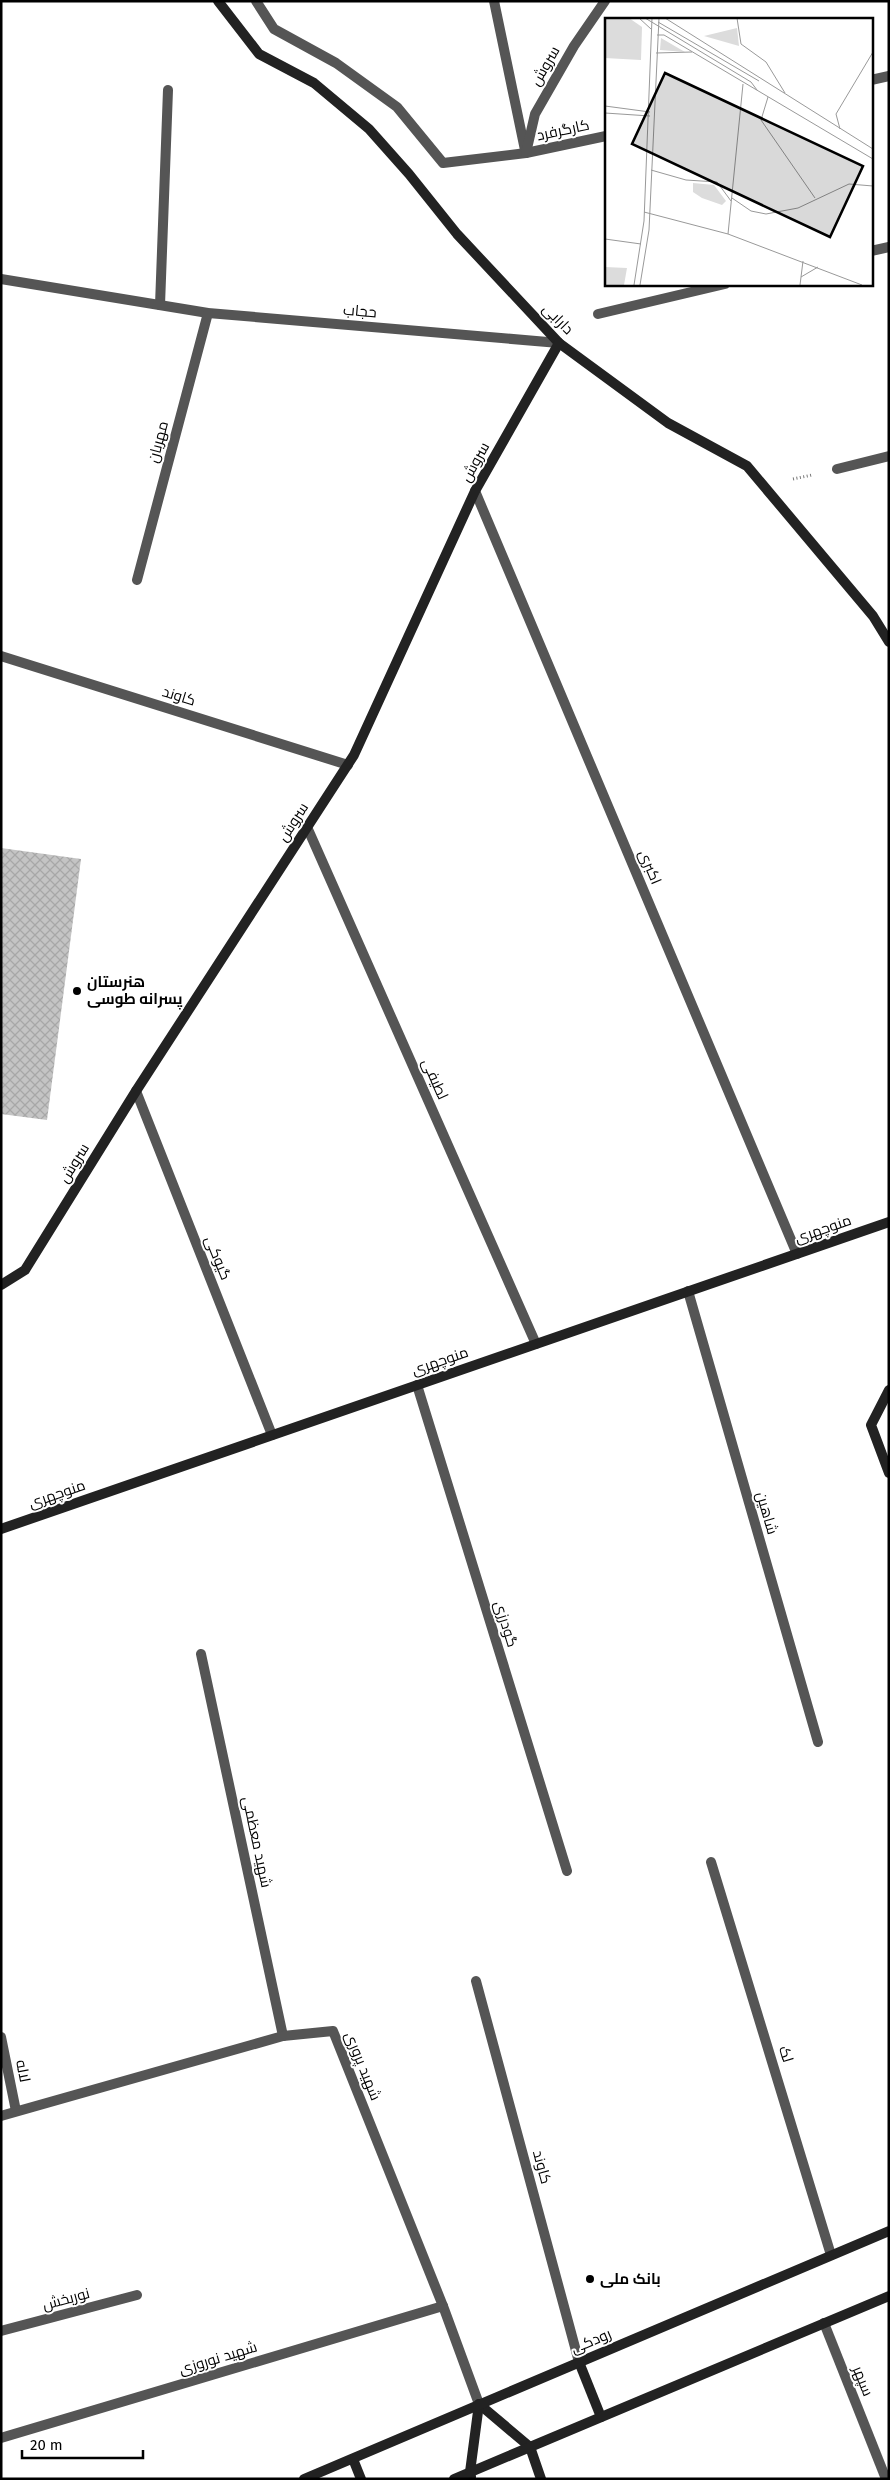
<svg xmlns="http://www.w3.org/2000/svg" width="890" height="2480" font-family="'Fira Sans',Cairo,sans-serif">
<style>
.building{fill:url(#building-cross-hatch)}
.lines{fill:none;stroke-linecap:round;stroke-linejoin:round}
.path{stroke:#777;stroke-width:3;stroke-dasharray:1 2.5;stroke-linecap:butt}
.lane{stroke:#555;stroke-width:10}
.street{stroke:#555;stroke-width:10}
.secondary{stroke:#222;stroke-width:10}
.poi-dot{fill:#000;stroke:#fff;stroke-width:2}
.labels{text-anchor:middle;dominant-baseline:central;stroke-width:4;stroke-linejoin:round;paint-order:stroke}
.street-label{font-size:15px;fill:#000;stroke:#fff}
.poi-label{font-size:15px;font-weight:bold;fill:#000;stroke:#fff;text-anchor:start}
.inset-road{fill:none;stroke:#999;stroke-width:1}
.view{fill:#000;fill-opacity:0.15;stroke:#000;stroke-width:2.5}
.inset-edge{fill:none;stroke:#000;stroke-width:2.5}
</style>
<defs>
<pattern id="building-cross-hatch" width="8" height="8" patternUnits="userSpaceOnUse" patternTransform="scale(1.25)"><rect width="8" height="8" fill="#c4c4c4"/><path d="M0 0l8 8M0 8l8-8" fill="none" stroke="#a7a7a7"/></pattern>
</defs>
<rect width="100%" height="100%" fill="#fff"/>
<path class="building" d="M1,848L81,859L47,1120L1,1114Z"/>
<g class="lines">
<path class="path" d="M793,479L812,475"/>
<g class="lane">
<path d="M160,305L168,90"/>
<path d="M824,2323L886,2479"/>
</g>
<g class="street">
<path d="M256,1L274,29L336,63L397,107L443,163L526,153L606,136"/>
<path d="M494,1L525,150"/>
<path d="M871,80L889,76"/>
<path d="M526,153L535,114L574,46L605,1"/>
<path d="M871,251L889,247"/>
<path d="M1,279L208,313L559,343"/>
<path d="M598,314L725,284"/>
<path d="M837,469L889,456"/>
<path d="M475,491L797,1254"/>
<path d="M137,580L208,313"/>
<path d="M1,656L348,765"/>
<path d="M307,827L536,1344"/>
<path d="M136,1091L272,1435"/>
<path d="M688,1291L818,1742"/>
<path d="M417,1385L567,1871"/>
<path d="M201,1654L283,2036"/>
<path d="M711,1862L831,2255"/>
<path d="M476,1981L579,2362"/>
<path d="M1,2037L16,2111"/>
<path d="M1,2116L283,2036L333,2031L443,2306L479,2404"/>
<path d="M1,2331L137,2295"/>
<path d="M1,2438L443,2306"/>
</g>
<g class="secondary">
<path d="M218,1L259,54L314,83L369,129L409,174L457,234L559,343L668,423L747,466L873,616L889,642"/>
<path d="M1,1285L25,1270L136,1091L354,755L475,491L559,343"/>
<path d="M889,1390L871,1425L889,1473"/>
<path d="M1,1529L889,1222"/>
<path d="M579,2362L601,2417"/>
<path d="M479,2404L530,2447L541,2479"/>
<path d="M353,2459L361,2479"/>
<path d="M471,2477L470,2472L479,2404"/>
<path d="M304,2479L889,2231"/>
<path d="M454,2479L889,2296"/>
</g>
</g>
<g class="poi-dot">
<circle cx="77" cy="991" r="5"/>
<circle cx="590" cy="2279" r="5"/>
</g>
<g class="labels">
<g class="street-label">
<text transform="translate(545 66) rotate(-60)">سروش</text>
<text transform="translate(563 130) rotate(-12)">کارگرفرد</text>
<text transform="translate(360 311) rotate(5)">حجاب</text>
<text transform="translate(558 319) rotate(45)">دارابی</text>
<text transform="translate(158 442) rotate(-75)">مهربان</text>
<text transform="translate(475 462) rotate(-61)">سروش</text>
<text transform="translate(179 696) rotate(17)">کاوند</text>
<text transform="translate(293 822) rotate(-57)">سروش</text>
<text transform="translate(650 867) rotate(67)">اکبری</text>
<text transform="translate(435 1079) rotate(66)">لطیفی</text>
<text transform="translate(74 1163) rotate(-58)">سروش</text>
<text transform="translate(823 1229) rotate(-19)">منوچهری</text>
<text transform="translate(218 1258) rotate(68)">گیوکی</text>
<text transform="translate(440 1361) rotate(-19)">منوچهری</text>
<text transform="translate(57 1494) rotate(-19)">منوچهری</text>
<text transform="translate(767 1513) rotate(74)">شاهین</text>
<text transform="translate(506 1624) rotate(73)">گودرزی</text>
<text transform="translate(257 1842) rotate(78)">شهید معظمی</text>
<text transform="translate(786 2054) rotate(73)">لک</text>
<text transform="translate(363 2066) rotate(68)">شهید پروری</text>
<text transform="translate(23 2071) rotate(79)">لاله</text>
<text transform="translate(542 2167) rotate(75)">کاوند</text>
<text transform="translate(66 2299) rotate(-15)">نوربخش</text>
<text transform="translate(591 2341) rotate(-23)">رودکی</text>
<text transform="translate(218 2358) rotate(-17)">شهید نوروزی</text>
<text transform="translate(863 2381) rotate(68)">سپهر</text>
</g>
<g class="poi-label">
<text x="87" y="982">هنرستان<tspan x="87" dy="17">پسرانه طوسی</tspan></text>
<text x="600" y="2279">بانک ملی</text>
</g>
</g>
<g transform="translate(605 18)">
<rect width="268" height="268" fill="#fff"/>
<path d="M56,20L80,34L55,32Z" fill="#dcdcdc"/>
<path d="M0,0H24L37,9L36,42L0,40Z" fill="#dcdcdc"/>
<path d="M132,10L134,28L99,18ZM88,165L109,167L121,183L117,187L97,180L88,174ZM0,249L22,250L19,267H0Z" fill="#dcdcdc"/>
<path class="inset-road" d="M34,0L46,11M40,0L146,64L152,72M60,0L268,131M132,0L136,26L161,44L180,75M53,4L154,63M52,17H59L268,141M51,35L87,34M163,79L156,102L210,180M0,88L45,94M0,95L45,98M235,111L231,96L268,34M46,152L81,162L112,164L126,183M127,180L146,193L161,196L193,190L244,166L268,168M39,194L123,216L257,267M123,216L138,66M0,221L36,226M196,259L213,249M29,267L39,203L47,0M35,267L44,212L54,0M195,267L198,243"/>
<path class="view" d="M60,55L258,148L225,219L27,126Z"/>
<rect width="268" height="268" class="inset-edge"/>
</g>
<rect width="890" height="2480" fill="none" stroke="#000000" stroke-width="5"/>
<path d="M22 2450v8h121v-8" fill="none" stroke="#000000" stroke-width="2.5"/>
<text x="30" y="2450" font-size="15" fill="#000000" stroke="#ffffff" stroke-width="4" paint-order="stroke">20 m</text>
</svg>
